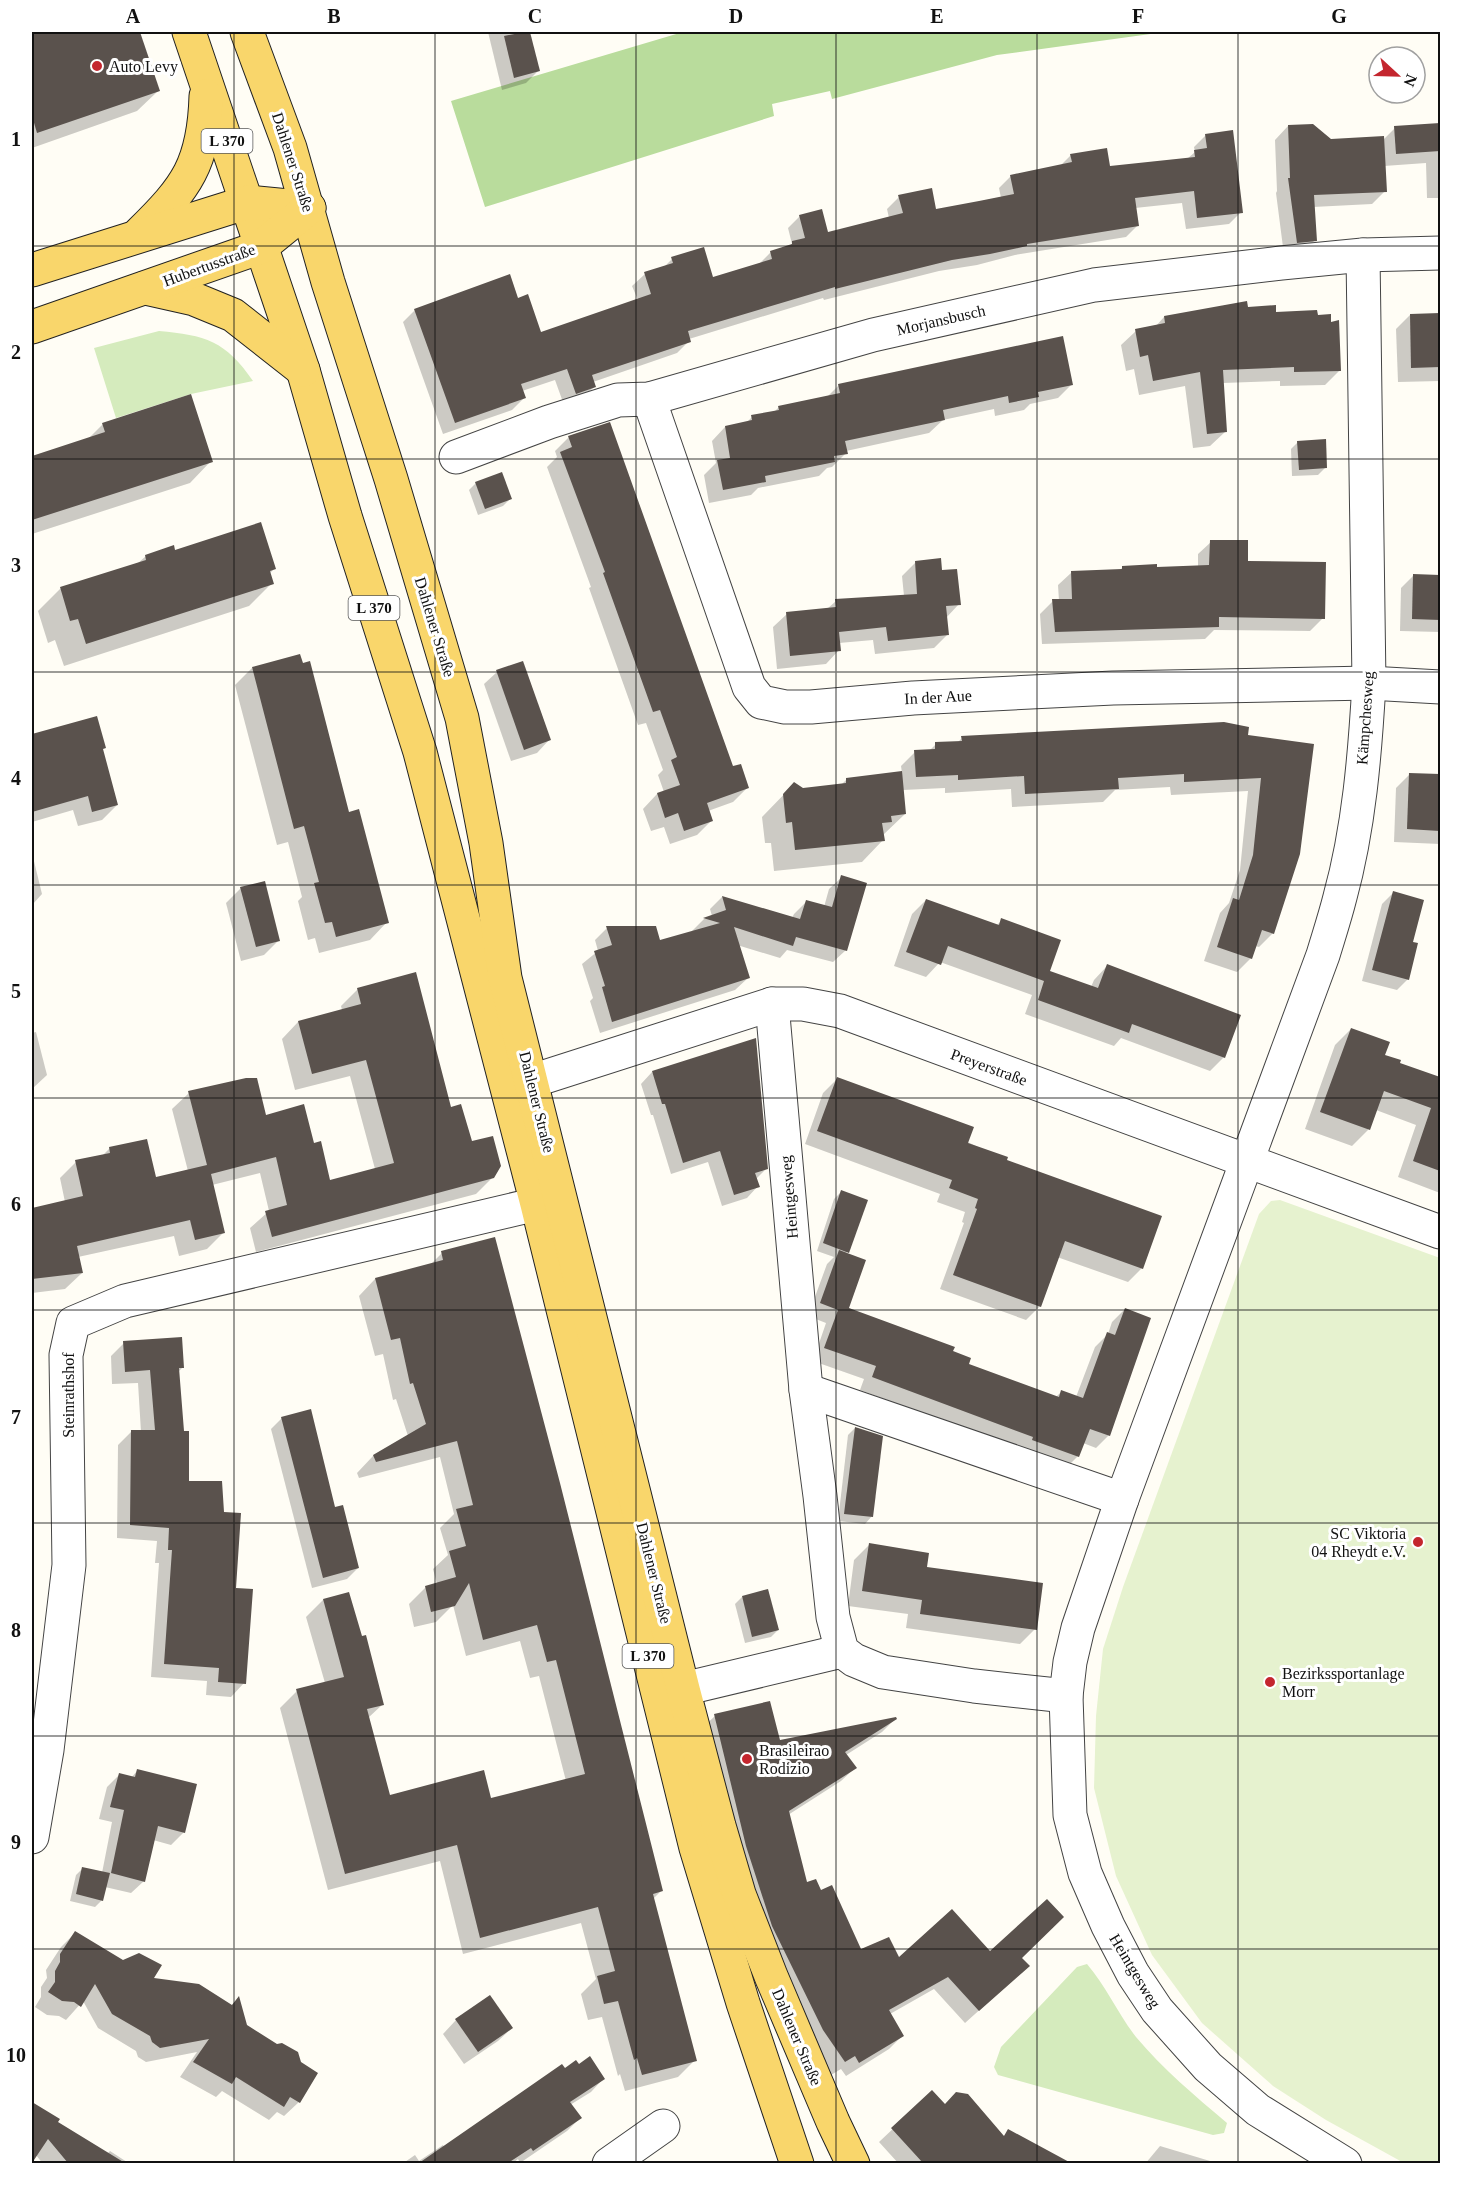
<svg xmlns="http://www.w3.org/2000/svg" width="1472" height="2195" font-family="Georgia,serif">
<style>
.green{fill:#d5ebbd}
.forest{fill:#b9dc9c}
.pitch{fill:#e6f2cf}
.shadow{fill:#0003}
.building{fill:#5a524d}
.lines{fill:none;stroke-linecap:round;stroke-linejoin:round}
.minor-casing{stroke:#444;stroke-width:35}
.major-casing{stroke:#222;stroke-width:35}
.minor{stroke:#fff;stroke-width:33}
.major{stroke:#f9d66b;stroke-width:33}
.grid{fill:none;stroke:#111;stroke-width:1.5;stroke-opacity:0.55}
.poi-dot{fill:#c4262e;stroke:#fff;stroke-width:2}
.labels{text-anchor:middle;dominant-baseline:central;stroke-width:6;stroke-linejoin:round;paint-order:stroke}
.shield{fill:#fff;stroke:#585858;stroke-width:1.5}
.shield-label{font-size:15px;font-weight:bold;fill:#111}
.poi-label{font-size:16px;fill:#111;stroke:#fff;text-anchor:start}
.street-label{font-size:16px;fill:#111;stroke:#fff}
.neatline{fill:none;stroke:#111;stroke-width:2}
.grid-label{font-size:20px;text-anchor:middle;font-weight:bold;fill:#111}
</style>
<rect width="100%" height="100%" fill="#fffdf5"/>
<g class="green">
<path d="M159,331C205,335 226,341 253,381L191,394L116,418L94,348Z"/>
<path d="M1087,1964C1106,1986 1118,2014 1136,2037C1163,2069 1195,2096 1227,2123L1224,2133L1213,2135L998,2075L994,2067L1001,2047L1077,1967Z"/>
</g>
<path class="forest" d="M683,32H1165L997,55L832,99L830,91L772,104L774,116L485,207L451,101Z"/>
<path class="pitch" d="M1280,1200L1440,1258V2163H1404L1326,2120L1273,2086L1202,2023L1152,1955L1116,1876L1094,1788L1096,1716L1103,1649L1123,1587L1259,1214L1271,1201Z"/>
<g class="shadow">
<path d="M32,32H137L158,91L137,111L32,148Z"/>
<path d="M488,32H529L539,70L526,83L502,90Z"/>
<path d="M1288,126L1330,141L1383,140L1395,128L1440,130V198H1427L1426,163L1384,166L1385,191L1372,204L1313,207L1315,240L1302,253L1284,255L1276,193L1277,191L1275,140Z"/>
<path d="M1206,135L1241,212L1229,224L1186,229L1182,203L1135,208L1138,225L1126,237L1015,255L977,265L939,271L824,300L823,298L689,339V341L677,353L593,382L594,387L582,399L564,405L555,380L522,391L524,398L512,410L443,434L403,322L415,310L518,300L540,334L638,300L632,286L645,274L663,268L672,259L712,279L758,265L771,252L788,247L792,244L788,228L800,216L827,234L889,218L887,209L899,197L934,211L1001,198L999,188L1011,176L1060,166L1071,155L1109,168L1187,159L1195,152L1194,147Z"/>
<path d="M1246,309L1275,313L1340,370L1325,385L1280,386V381L1223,383L1225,432L1210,446L1193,448L1185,386L1139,395L1134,369L1126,371L1121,345L1136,331L1155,327L1164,317Z"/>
<path d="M1410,315H1440V381L1398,382L1396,329Z"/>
<path d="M1072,384L1058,398L1030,404L1024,410L995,416L994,409L943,420L929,433L846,451V453L832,467L827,468L819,476L758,488L751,495L709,503L704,475L716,463L712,441L725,427L746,423L752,417L773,413L779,407L827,397L839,385Z"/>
<path d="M103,424L211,461L190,483L32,534V457L87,440Z"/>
<path d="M569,437L732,768L747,788L733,802L708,811L711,821L697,835L670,844L664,827L651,831L643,809L657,794L664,792L658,775L663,770L646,723L638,725L589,588L591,587L547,467L557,457L555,451Z"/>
<path d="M1298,442L1326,467L1318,475L1292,476L1291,449Z"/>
<path d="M476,483L510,499L503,506L478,515L469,490Z"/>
<path d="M1211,542L1246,562L1323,618L1310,631L1214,630L1205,639L1042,644L1040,614L1053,601H1059L1058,585L1071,573L1120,570L1122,568L1198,567V554Z"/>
<path d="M175,552L274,569L269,574L272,583L249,606L64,666L55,640L48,643L38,611L60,589L137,564L146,556Z"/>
<path d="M916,562L941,572L959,604L946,618L947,635L934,648L875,654L873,640L839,643V650L826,664L777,669L773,627L787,614L827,609L836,601L904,596L902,576Z"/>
<path d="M1414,575L1440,576V632L1400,631L1401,588Z"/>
<path d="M252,668L347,814L387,922L370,940L319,953L315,938L308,940L298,901L302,897L288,842L277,845L235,685Z"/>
<path d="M497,672L549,740L537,753L511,761L484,684Z"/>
<path d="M96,718L102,750L117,805L102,820L78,826L73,810L32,822V736Z"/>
<path d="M1246,737L1312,745L1273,933L1259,947L1255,946L1251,958L1237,972L1204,961L1220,913L1229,903L1240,870L1248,791L1171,795L1170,787L1115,790L1103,802L1012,807L1011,789L945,793V788L903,790L905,814L883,835V840L862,862L774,871L771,843H765L762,817L794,784L802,789L841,785L847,779L902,773L901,766L915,752L929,751L936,744L957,743L962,738Z"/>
<path d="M1410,774L1440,776V844L1394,842L1396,788Z"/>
<path d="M32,853L42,894L32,905Z"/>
<path d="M842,877L846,950L833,962L787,950L780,958L737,945L748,978L735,990L600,1033L590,1001L593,998L582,964L598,951L595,940L607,928L659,942L696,932L692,931L704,919L712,916L710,909L722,897L792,918L794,914L806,902L824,907L829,889Z"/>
<path d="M241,888L279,940L264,955L241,961L226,903Z"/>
<path d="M1393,893L1411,943L1408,979L1397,990L1362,981L1382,904Z"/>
<path d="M926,900L996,926L1002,920L1048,972L1091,987L1094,980L1107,966L1224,1057L1210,1071L1121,1038L1114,1046L1025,1014L1032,995L940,962L926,977L894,966L912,914Z"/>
<path d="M358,989L450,1109L493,1177L476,1194L256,1252L250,1228L269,1211L260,1173L212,1185L224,1232L207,1249L179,1256L174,1236L78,1257L82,1273L65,1289L32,1293V1209L65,1202L60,1178L76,1162L102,1156L110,1148L154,1179L188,1171L172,1109L189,1093L265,1116L313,1144L329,1182L375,1169L350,1076L295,1090L282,1039L298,1022L342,1010L341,1006Z"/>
<path d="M1351,1029L1384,1056L1398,1064L1440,1078V1101L1437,1111L1440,1112V1193L1398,1177L1416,1125L1376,1110L1368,1130L1352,1146L1305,1129L1335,1045Z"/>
<path d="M36,1032L47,1075L32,1089V1033Z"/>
<path d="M652,1072L766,1169L756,1179L758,1186L747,1198L722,1206L708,1162L671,1174L653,1115H651L641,1084Z"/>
<path d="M837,1079L1005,1160L1160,1217L1142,1268L1128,1282L1057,1257L1040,1306L1026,1320L940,1289L964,1223L962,1222L965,1212L937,1202L940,1194L805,1144L823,1093Z"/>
<path d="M841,1192L866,1201L846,1254L847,1309L951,1352L967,1365L1056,1397L1061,1392L1076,1397L1095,1347L1108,1334L1112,1322L1125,1309L1109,1435L1096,1448L1083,1443L1078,1456L1065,1469L1021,1449L860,1390L864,1379L813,1361L826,1323L808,1316L827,1264L834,1257L817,1251L834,1199Z"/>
<path d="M442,1253L661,1891L653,1899L695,2060L678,2077L625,2091L620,2074L618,2076L602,2017L588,2020L581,1994L596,1979L581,1923L463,1954L440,1861L328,1890L280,1708L297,1691L325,1683L306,1617L323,1600L348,1593L382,1705L368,1718L389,1797L490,1800L566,1781L539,1676L530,1678L520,1641L466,1656L453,1605L436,1622L414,1627L409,1604L426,1587L437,1584L433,1569L448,1555L440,1528L454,1514L440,1457L359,1478L357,1473L373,1456L408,1436L396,1399L393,1400L383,1354L375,1356L359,1296L375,1279L430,1265Z"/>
<path d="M124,1343L183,1367L178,1372L188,1482L222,1513L234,1589L244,1683L231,1697L206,1695L207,1681L151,1677L159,1563H155L157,1541L117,1538L118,1445L131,1432H141L138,1383L112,1384L111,1356Z"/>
<path d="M282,1418L334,1508L358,1568L347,1579L312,1588L271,1429Z"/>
<path d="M855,1428L872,1516L865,1524L838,1521L848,1435Z"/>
<path d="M869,1545L925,1568L1035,1629L1020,1644L906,1628L908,1614L848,1606L854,1560Z"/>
<path d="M742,1597L778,1630L771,1637L745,1643L735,1604Z"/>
<path d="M715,1716L779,1742L895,1719L882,1732L846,1755L855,1768L841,1781L788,1815L806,1884L860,1951L898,1960L990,1953L1020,1958L1014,1979L965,2023L934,1989L890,2014L902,2036L889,2049L846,2076L841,2069L831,2075L810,2044L759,1940L701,1729Z"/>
<path d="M137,1771L184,1832L171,1845L153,1840L144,1881L131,1893L105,1887L102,1900L95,1907L70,1901L76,1875L83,1868L102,1873L112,1822L99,1819L107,1787L119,1775L131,1778Z"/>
<path d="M75,1933L151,1979L231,2006L238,1999L246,2026L299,2102L284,2116L277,2112L269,2120L222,2091L216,2097L180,2077L197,2052L146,2062L138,2057L136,2051L98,2028L83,2001L66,2020L59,2016L47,2015L35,2007L41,1997V1987L47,1978L46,1970L61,1947Z"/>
<path d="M456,2020L512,2028L498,2041L464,2064L443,2034Z"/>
<path d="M564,2070L603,2079L591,2092L570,2105L580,2118L567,2131L520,2163L518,2159L512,2164H402L415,2155L419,2161L443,2145L444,2147Z"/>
<path d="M932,2092L945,2106L1003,2137L1009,2131L1068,2164H899L879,2142Z"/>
<path d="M32,2103L58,2120L56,2122L107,2154L110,2151L130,2164H43L36,2155L32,2160Z"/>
<path d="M1160,2146L1220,2164H1145Z"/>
</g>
<g class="building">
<path d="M32,32H140L160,91L37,133L32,116Z"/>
<path d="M525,32H530L540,71L514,78L504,36Z"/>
<path d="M1440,123V151L1396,154L1394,126Z"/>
<path d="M1313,124L1331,139L1384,136L1387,192L1314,195L1317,241L1297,243L1288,178H1290L1288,125Z"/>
<path d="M1233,130L1243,213L1197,218L1194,191L1135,198L1139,226L1027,244V246L990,254L952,260L835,289V287L688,331L691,342L592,375L596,387L576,394L567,369L521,384L526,398L455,423L414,309L510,274L518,298L528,294L541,332L651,294L644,272L673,263L671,257L704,247L713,277L772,259L770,251L792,244V241L805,238L799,215L822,209L828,232L903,213L898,195L932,188L936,209L979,201L1014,194L1010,175L1072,162L1070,154L1107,148L1110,166L1195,157L1194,150L1207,148L1205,134Z"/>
<path d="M1247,301L1248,307L1276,305V312L1317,310L1318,315L1331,314V322L1339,320L1341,371L1294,372V367L1223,370L1227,432L1207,434L1200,372L1153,381L1148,355L1140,357L1135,329L1165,323L1164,316Z"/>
<path d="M1440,313V367L1411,368L1410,314Z"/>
<path d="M1063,336L1073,385L1038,392L1039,397L1009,403L1008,396L943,410L945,420L845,441L848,454L834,456L835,462L765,476L766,482L723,490L717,460L730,458L725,426L752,420L751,415L779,410L778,406L840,393L838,384Z"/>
<path d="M191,394L213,462L32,520V456L105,432L102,423Z"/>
<path d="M610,422L733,766L741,764L749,788L707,803L713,821L684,831L678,813L665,818L657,793L680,785L671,760L677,757L660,710L653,712L603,573L605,572L560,452L572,447L568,436Z"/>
<path d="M1326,439L1327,468L1299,470L1297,441Z"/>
<path d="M502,472L512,499L485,509L475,482Z"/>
<path d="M261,522L276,569L270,571L274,584L86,644L78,619L70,621L60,587L146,560L145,555L174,545L175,550Z"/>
<path d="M1210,540H1248V561L1326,562L1325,619L1219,617V627L1055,632L1052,599H1072L1071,571L1122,569V566L1157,564V567L1209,565Z"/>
<path d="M941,558L942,570L957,569L961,605L946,606L949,635L888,641L886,627L839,632L841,651L790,656L786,612L836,607L835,599L917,594L915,561Z"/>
<path d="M1413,574L1440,575V620L1412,619Z"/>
<path d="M300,654L303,663L310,661L349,812L359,809L389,923L336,937L332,922L325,923L314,883L319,882L304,826L294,829L252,667Z"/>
<path d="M523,661L551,740L524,750L496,670Z"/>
<path d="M97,716L106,748L103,749L118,805L92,812L88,796L32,812V734Z"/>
<path d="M1224,722L1249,727L1248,735L1314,744L1300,854L1274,934L1262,930L1252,959L1217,947L1233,898L1239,900L1253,855L1261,778L1184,782V774L1118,778L1119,789L1025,794L1024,776L958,780V775L916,777L914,750L935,749V742L962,741L961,736Z"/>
<path d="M902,771L906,814L891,816L892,822L882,823L885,841L795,850L792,822L786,823L783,794L794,782L803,788L846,783V778Z"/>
<path d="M1409,773L1440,774V831L1407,829Z"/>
<path d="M841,875L867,883L847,951L796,937L793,946L734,927L750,978L612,1022L602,987L605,986L594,951L612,945L606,926H656L660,940L720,923L703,918L726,910L722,896L800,919L806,900L832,907Z"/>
<path d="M265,881L280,941L256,947L240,887Z"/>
<path d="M1393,891L1424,900L1413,942L1418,943L1409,980L1372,970Z"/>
<path d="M926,899L999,925L1001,918L1061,940L1050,971L1098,988L1107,964L1241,1015L1225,1058L1132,1024L1129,1033L1038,1000L1044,981L948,946L941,965L906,952Z"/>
<path d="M416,972L451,1107L461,1104L472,1141L493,1136L501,1166L494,1178L272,1237L265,1211L287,1205L276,1157L211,1174L225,1233L195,1240L190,1220L77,1246L83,1273L32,1279V1208L83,1196L75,1160L110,1153L109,1147L147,1139L156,1177L207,1165L188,1091L246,1078H257L266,1115L304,1104L314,1143L321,1141L330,1180L394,1163L366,1060L312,1074L298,1021L361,1004L357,988Z"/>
<path d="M1351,1028L1390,1042L1385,1055L1401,1060L1400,1063L1440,1077V1171L1413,1161L1431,1108L1384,1091L1370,1130L1320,1112Z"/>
<path d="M756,1038L768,1169L755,1173L760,1187L734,1195L720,1151L683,1163L665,1104H662L652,1071Z"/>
<path d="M837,1077L974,1127L968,1143L1008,1157L1007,1160L1162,1216L1143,1269L1065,1241L1041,1307L953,1275L977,1209L975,1208L978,1199L949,1188L952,1180L817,1131Z"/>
<path d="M841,1190L868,1200L849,1253L823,1243Z"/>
<path d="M495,1237L560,1483L663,1891L653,1894L697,2061L642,2075L637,2058L634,2060L618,2001L604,2004L597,1976L615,1971L598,1907L480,1938L457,1845L345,1874L296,1689L344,1677L323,1599L349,1592L362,1636L366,1635L384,1705L367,1709L390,1795L484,1770L491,1798L585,1774L556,1660L547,1662L537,1625L483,1640L469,1583L455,1606L431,1612L425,1586L456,1577L449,1551L466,1546L456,1509L473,1505L457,1441L376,1462L373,1455L426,1424L413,1383L410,1384L400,1338L391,1340L375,1278L443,1260L441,1251Z"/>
<path d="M839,1250L866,1260L849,1308L955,1347L953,1351L971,1358L969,1364L1059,1397L1061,1390L1083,1398L1107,1332L1115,1335L1125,1308L1151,1318L1110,1436L1090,1429L1079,1457L1032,1440L1033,1437L872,1377L876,1366L824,1348L838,1310L820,1303Z"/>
<path d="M182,1337L184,1368H179L184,1431H189V1481H222L224,1512L241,1513L236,1588L253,1589L246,1684L218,1682L219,1668L164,1664L172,1550H168L169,1528L130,1525L131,1430H155L150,1370L125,1372L123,1341Z"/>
<path d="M311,1409L335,1507L343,1505L359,1568L323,1578L281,1417Z"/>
<path d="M855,1427L883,1436L873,1517L844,1514Z"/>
<path d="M869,1543L929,1553L927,1567L1043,1583L1037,1630L920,1614L922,1600L862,1591Z"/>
<path d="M768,1589L779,1630L752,1637L742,1596Z"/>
<path d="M770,1701L780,1740L896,1717L897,1719L845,1752L857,1768L789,1811L807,1882L816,1879L821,1890L832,1885L861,1949L889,1937L899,1957L952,1909L990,1951L1047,1899L1064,1917L1022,1958L1030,1966L979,2011L948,1977L889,2010L904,2036L859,2063L855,2056L845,2062L823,2030L772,1926L746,1846L714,1714Z"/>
<path d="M137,1769L197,1784L185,1833L158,1826L145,1882L111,1873L124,1810L110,1807L119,1773L135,1777Z"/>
<path d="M82,1867L110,1873L103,1901L76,1894Z"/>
<path d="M75,1931L123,1960L139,1953L162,1965L154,1978L199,1984L232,2005L239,1996L247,2025L277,2044L282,2043L298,2052L301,2062L318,2073L300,2103L290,2097L284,2107L236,2077L232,2084L193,2062L209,2039L160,2048L152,2042L150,2036L112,2014L95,1984L81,2007L74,2002L62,2001L48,1992L55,1982V1971L60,1962V1954Z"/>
<path d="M490,1995L513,2028L478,2052L455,2019Z"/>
<path d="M590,2056L605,2079L570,2102L582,2118L533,2151L531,2148L508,2163H419L562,2064L565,2068L576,2060L579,2064Z"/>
<path d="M932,2090L945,2104L956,2092L968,2094L1004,2136L1008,2129L1071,2163H923L891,2128Z"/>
<path d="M32,2102L60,2119L58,2122L125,2163H68L48,2139L32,2163Z"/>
</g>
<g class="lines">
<defs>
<g id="minor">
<path d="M649,399L749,687L761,702L785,707H811L913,698L1113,688L1369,683L1440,687"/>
<path d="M456,457L549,422L618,400L649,399L873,335L1094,285L1281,263L1363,255L1440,253"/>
<path d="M772,1004L806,1390L820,1496L833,1617L842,1651L854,1660L883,1672L974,1686L1066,1696"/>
<path d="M532,1081L772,1004H803L840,1011L1440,1232"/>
<path d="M806,1390L1122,1499"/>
<path d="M683,1689L842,1651"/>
<path d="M32,1837L47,1750L69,1565L66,1355L73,1323L125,1301L537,1204"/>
<path d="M609,2164L663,2126"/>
<path d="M1345,2164L1258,2110L1208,2067L1157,2010L1133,1974L1108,1926L1085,1873L1070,1815L1066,1696L1070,1662L1078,1628L1122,1499L1323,955C1329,935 1335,917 1340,897C1359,828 1365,754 1369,683L1363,255"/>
</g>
<g id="major">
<path d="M189,32L303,370L345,516L420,752L537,1204L696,1848L743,2003L797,2164"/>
<path d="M247,32L290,148L328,282L391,479L462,718L486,843L505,978L683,1689L719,1826L739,1894L771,1976L833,2122L853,2164"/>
<path d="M140,233C187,187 204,164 206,96"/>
<path d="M32,270L248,202L309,208"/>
<path d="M145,288L194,299L233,315L303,370"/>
<path d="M32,327L261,247L309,208"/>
</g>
</defs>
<use href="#minor" class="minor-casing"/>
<use href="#major" class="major-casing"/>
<use href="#minor" class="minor"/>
<use href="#major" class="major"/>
</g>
<path class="grid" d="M234,32V2164M435,32V2164M636,32V2164M836,32V2164M1037,32V2164M1238,32V2164M32,246H1440M32,459H1440M32,672H1440M32,885H1440M32,1098H1440M32,1310H1440M32,1523H1440M32,1736H1440M32,1949H1440"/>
<g class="poi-dot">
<circle cx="97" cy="66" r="6"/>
<circle cx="1418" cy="1542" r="6"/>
<circle cx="1270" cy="1682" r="6"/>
<circle cx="747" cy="1759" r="6"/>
</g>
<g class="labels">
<g class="shield">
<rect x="201.5" y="129" width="51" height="24" rx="4.5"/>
<rect x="348.5" y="596" width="51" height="24" rx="4.5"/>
<rect x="622.5" y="1644" width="51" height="24" rx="4.5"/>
</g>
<g class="shield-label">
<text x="227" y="141">L 370</text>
<text x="374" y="608">L 370</text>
<text x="648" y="1656">L 370</text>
</g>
<g class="poi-label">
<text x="109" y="66">Auto Levy</text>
<text x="1406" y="1533" text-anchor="end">SC Viktoria<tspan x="1406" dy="18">04 Rheydt e.V.</tspan></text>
<text x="1282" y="1673">Bezirkssportanlage<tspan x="1282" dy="18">Morr</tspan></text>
<text x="759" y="1750">Brasileirao<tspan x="759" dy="18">Rodizio</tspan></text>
</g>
<g class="street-label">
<text transform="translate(293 162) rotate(72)">Dahlener Straße</text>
<text transform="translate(209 265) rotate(-20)">Hubertusstraße</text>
<text transform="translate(941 320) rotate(-13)">Morjansbusch</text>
<text transform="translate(435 627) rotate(73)">Dahlener Straße</text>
<text transform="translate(938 697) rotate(-3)">In der Aue</text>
<text transform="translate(1365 718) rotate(-86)">Kämpchesweg</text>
<text transform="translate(989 1067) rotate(20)">Preyerstraße</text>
<text transform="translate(537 1102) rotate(76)">Dahlener Straße</text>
<text transform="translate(789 1197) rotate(-95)">Heintgesweg</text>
<text transform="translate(68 1395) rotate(-90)">Steinrathshof</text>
<text transform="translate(654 1573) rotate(76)">Dahlener Straße</text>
<text transform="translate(1135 1971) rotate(59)">Heintgesweg</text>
<text transform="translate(797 2037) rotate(67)">Dahlener Straße</text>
</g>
</g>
<rect width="1472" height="2195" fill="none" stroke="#ffffff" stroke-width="66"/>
<g transform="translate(1397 75) rotate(112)"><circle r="28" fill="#ffffff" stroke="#a0a0a0" stroke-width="1.5"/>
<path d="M0-4.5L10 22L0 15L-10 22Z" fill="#c4262e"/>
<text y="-9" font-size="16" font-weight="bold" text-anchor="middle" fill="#111111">N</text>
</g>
<rect x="33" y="33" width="1406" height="2129" class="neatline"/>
<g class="grid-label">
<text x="133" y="23">A</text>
<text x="334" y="23">B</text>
<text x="535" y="23">C</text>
<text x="736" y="23">D</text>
<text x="937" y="23">E</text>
<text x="1138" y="23">F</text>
<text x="1339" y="23">G</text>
<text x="16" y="146">1</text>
<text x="16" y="359">2</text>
<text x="16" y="572">3</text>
<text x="16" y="785">4</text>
<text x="16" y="998">5</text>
<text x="16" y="1211">6</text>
<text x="16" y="1424">7</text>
<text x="16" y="1637">8</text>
<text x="16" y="1849">9</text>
<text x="16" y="2062">10</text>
</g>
</svg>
